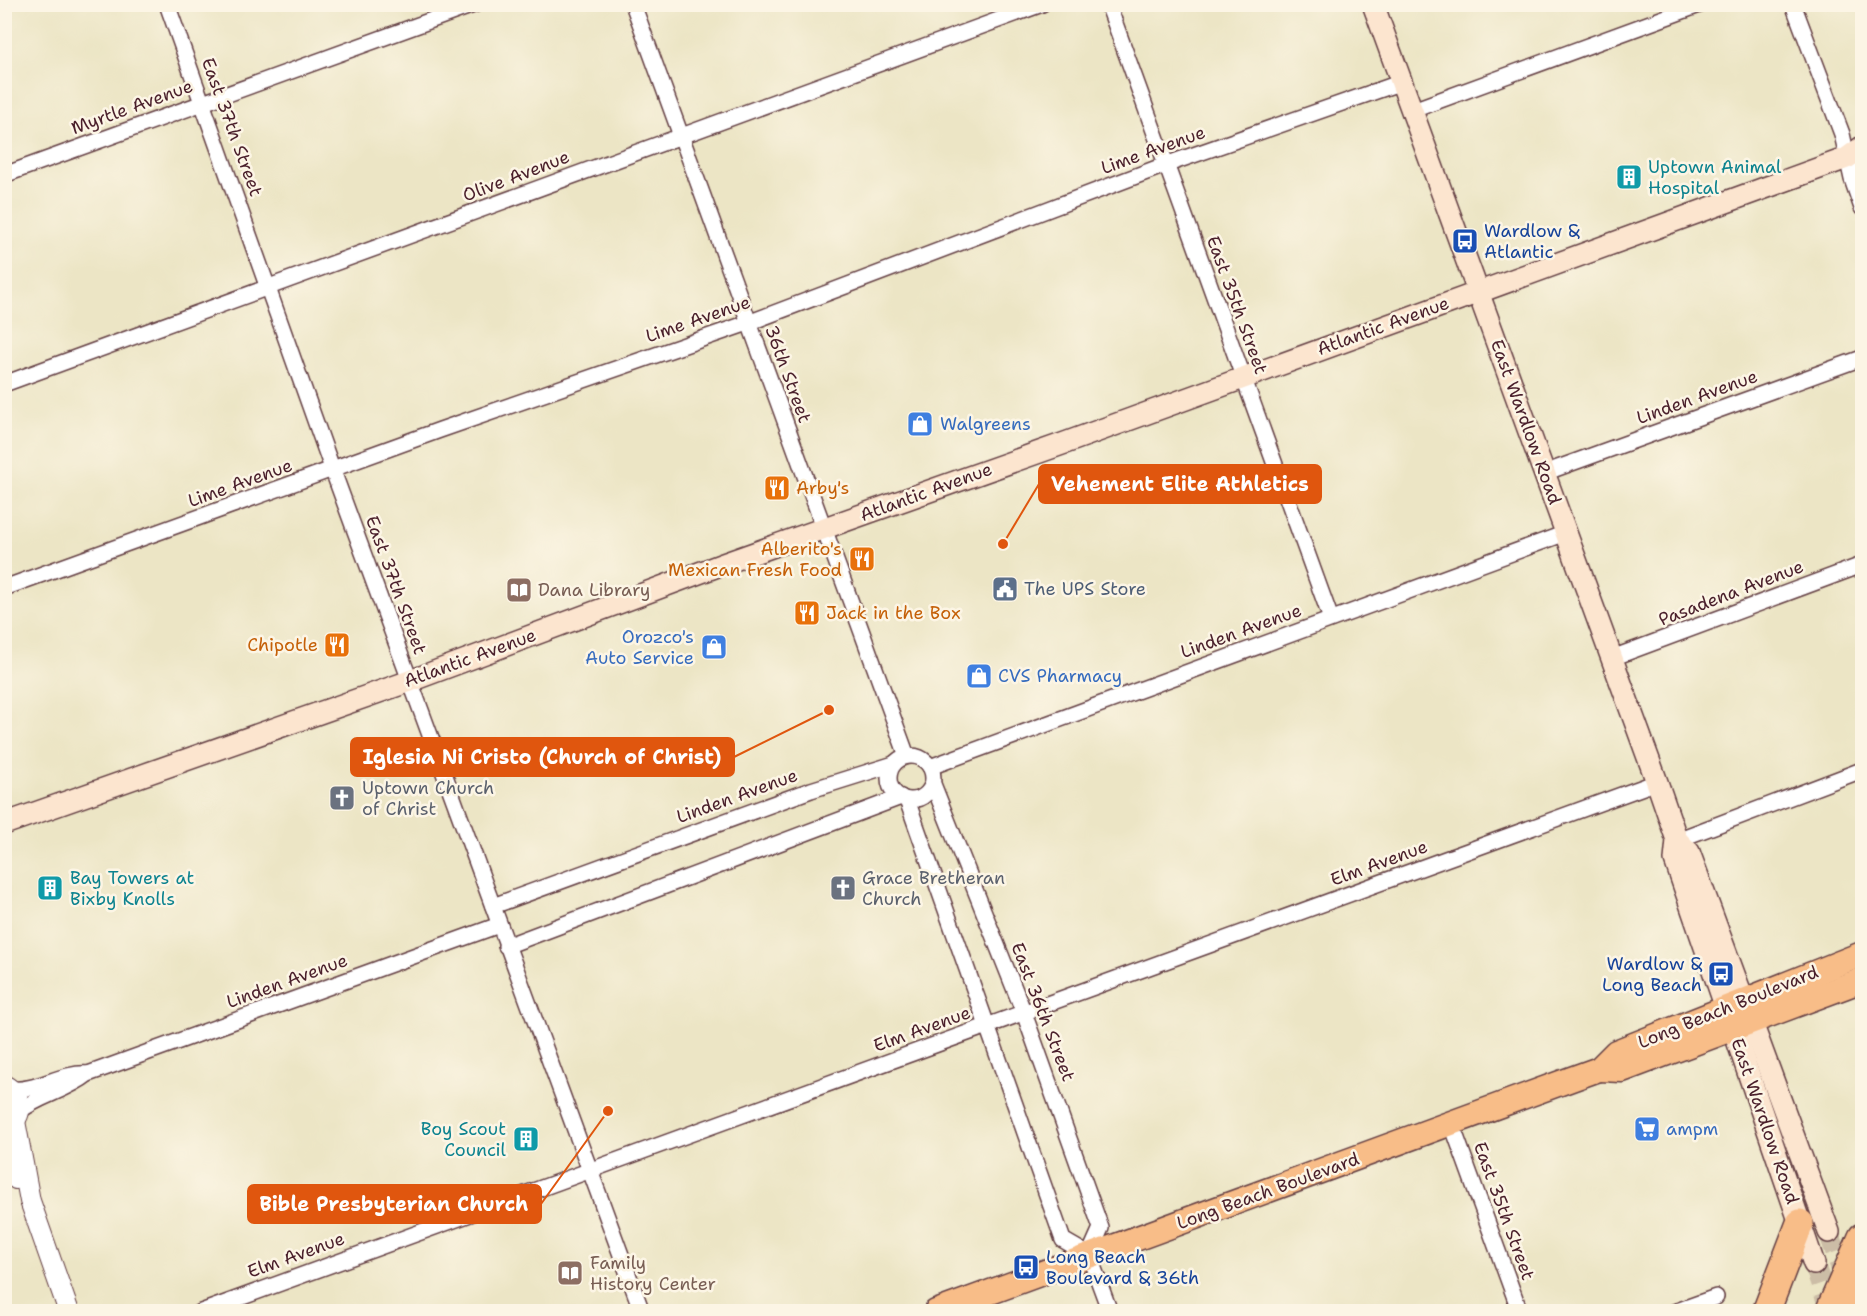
<svg xmlns="http://www.w3.org/2000/svg" width="1867" height="1316" font-family="'Shantell Sans',sans-serif">
<style>
.lines{fill:none;stroke-linecap:round;stroke-linejoin:round}
.secondary-tunnel{stroke:#ccbda6;stroke-width:21;stroke-dasharray:21 10;stroke-linecap:butt}
.minor-casing{stroke:#623d42;stroke-width:18}
.tertiary-casing{stroke:#623d42;stroke-width:22}
.secondary-casing{stroke:#623d42;stroke-width:24}
.primary-casing{stroke:#623d42;stroke-width:27}
.motorway-casing{stroke:#623d42;stroke-width:30}
.minor{stroke:#fff;stroke-width:15}
.tertiary{stroke:#fff;stroke-width:20}
.secondary{stroke:#fce5cf;stroke-width:21}
.primary{stroke:#f8bd88;stroke-width:24}
.motorway{stroke:#f8bd88;stroke-width:27}
.labels{text-anchor:middle;dominant-baseline:central;stroke-width:5;stroke-linejoin:round;paint-order:stroke}
.street-label{font-size:18px;fill:#4a1f2b;stroke:#fcf5e5}
.culture-label{font-size:18px;fill:#0d838f;stroke:#fcf5e5;text-anchor:start}
.transit-label{font-size:18px;fill:#164399;stroke:#fcf5e5;text-anchor:start}
.shop-label{font-size:18px;fill:#366cbe;stroke:#fcf5e5;text-anchor:start}
.food-label{font-size:18px;fill:#c56008;stroke:#fcf5e5;text-anchor:start}
.service-label{font-size:18px;fill:#4e5e75;stroke:#fcf5e5;text-anchor:start}
.education-label{font-size:18px;fill:#785e54;stroke:#fcf5e5;text-anchor:start}
.worship-label{font-size:18px;fill:#5b616d;stroke:#fcf5e5;text-anchor:start}
.leader{fill:none;stroke:#e0560e;stroke-width:2}
.callout-dot{fill:#e0560e;stroke:#fcf5e5;stroke-width:2}
.callout{fill:#e0560e;stroke:#e0560e;stroke-width:2}
.callout-label{font-size:20px;text-anchor:middle;font-weight:bold;fill:#fff}
</style>
<rect width="100%" height="100%" fill="#fcf5e5"/>
<filter id="ink" filterUnits="userSpaceOnUse"><feTurbulence type="fractalNoise" baseFrequency=".0167" numOctaves="2"/><feDisplacementMap in="SourceGraphic" scale="12" xChannelSelector="R" yChannelSelector="G"/><feConvolveMatrix kernelMatrix="1 2 1 2 8 2 1 2 1" color-interpolation-filters="sRGB"/></filter>
<filter id="wash" filterUnits="userSpaceOnUse"><feTurbulence type="fractalNoise" baseFrequency=".008" numOctaves="4" result="noise"/><feDisplacementMap in="SourceGraphic" scale="24" xChannelSelector="R" yChannelSelector="G"/><feGaussianBlur stdDeviation="1.35" result="paint"/><feColorMatrix in="noise" values="0 0 0 0 0 0 0 0 0 0 0 0 0 0 0 0 0 1.4 0 .05"/><feComposite in="paint" operator="in"/></filter>
<g filter="url(#wash)">
<rect width="100%" height="100%" fill="#ece5c5"/>
</g>
<g filter="url(#ink)">
<g class="lines">
<g class="secondary-tunnel">
<path d="M1829,1232L1847,1285"/>
<path d="M1814,1264L1831,1312"/>
</g>
<defs>
<g id="minor">
<path d="M167,4L333,471L642,1312"/>
<path d="M633,4L907,756"/>
<path d="M1108,4L1331,619"/>
<path d="M1793,4L1842,134L1852,179L1862,208"/>
<path d="M1413,110L1702,4"/>
<path d="M4,175L476,4"/>
<path d="M4,384L1042,4"/>
<path d="M1544,473L1862,358"/>
<path d="M4,588L440,430L748,323L1165,165L1402,82"/>
<path d="M1612,658L1862,565"/>
<circle cx="911" cy="778" r="22"/>
<path d="M930,767L1566,533"/>
<path d="M933,784L1024,1013L1101,1228L1089,1255"/>
<path d="M907,800L1063,1240L1089,1255L1110,1312"/>
<path d="M1677,840L1862,770"/>
<path d="M493,906L811,790L894,764"/>
<path d="M506,946L901,797"/>
<path d="M88,1074L499,925"/>
<path d="M11,1089C36,1092 61,1072 88,1074C67,1091 40,1095 20,1111"/>
<path d="M1452,1125L1520,1312"/>
<path d="M201,1312L1657,782"/>
<path d="M1674,1312L1716,1297"/>
</g>
<g id="tertiary">
<path d="M4,1085C23,1095 25,1116 7,1128"/>
<path d="M15,1121L30,1201L69,1312"/>
<path d="M4,1150L16,1179"/>
</g>
<g id="secondary">
<path d="M1373,4L1657,782L1677,840L1675,860L1814,1264"/>
<path d="M4,824L410,681L723,564L1065,443L1847,158L1862,147"/>
<path d="M1677,840L1689,852L1829,1232"/>
</g>
<g id="primary">
<path d="M1599,1069L1622,1070L1862,980"/>
<path d="M936,1312L1574,1078L1599,1069L1616,1052L1862,954"/>
</g>
<g id="motorway">
<path d="M1766,1312L1800,1223"/>
<path d="M1829,1312L1862,1237"/>
<path d="M1854,1312L1862,1292"/>
</g>
</defs>
<use href="#minor" class="minor-casing"/>
<use href="#tertiary" class="tertiary-casing"/>
<use href="#secondary" class="secondary-casing"/>
<use href="#primary" class="primary-casing"/>
<use href="#motorway" class="motorway-casing"/>
<use href="#minor" class="minor"/>
<use href="#tertiary" class="tertiary"/>
<use href="#secondary" class="secondary"/>
<use href="#primary" class="primary"/>
<use href="#motorway" class="motorway"/>
</g>
</g>
<defs>
<symbol id="building-square" viewBox="-11 -11 22 22"><rect x="-9" y="-9" width="18" height="18" rx="4" fill="#0f9aa8" stroke="#fcf5e5"/><path d="M-4-6H4V6H1V3H-1V6H-4ZM-2.5-4.3h1.7v1.8h-1.7ZM.8-4.3h1.7v1.8H.8ZM-2.5-1h1.7V.8h-1.7ZM.8-1h1.7V.8H.8Z" fill="#fff"/></symbol>
<symbol id="bus-square" viewBox="-11 -11 22 22"><rect x="-9" y="-9" width="18" height="18" rx="4" fill="#1a4fb4" stroke="#fcf5e5"/><path d="M-5-6H5V4H4V6H2V4H-2V6H-4V4H-5ZM-3.5-4V0h7V-4ZM-3.5 1.2v1.5H-2V1.2ZM2 1.2v1.5H3.5V1.2Z" fill="#fff"/></symbol>
<symbol id="shop-square" viewBox="-11 -11 22 22"><rect x="-9" y="-9" width="18" height="18" rx="4" fill="#3f7fe0" stroke="#fcf5e5"/><path d="M-5-2.5h2.3a2.7 3.5 0 0 1 5.4 0H5L5.5 6h-11ZM-1.5-2.5h3a1.5 2.3 0 0 0-3 0Z" fill="#fff"/></symbol>
<symbol id="restaurant-square" viewBox="-11 -11 22 22"><rect x="-9" y="-9" width="18" height="18" rx="4" fill="#e8710a" stroke="#fcf5e5"/><path d="M-5-6h1v4h1v-4h1v4h1v-4h1v5L-1.5 .5V6h-2V.5L-5-1ZM5-6V6H3V1.5H1.5Q1.5-4 5-6Z" fill="#fff"/></symbol>
<symbol id="civic-square" viewBox="-11 -11 22 22"><rect x="-9" y="-9" width="18" height="18" rx="4" fill="#5c6f8a" stroke="#fcf5e5"/><path d="M-.6-6.5H3V-4.5H.6V-3L4-1V1h2V6H-6V1h2V-1L-.6-3ZM-1.2 2.5V6h2.4V2.5Z" fill="#fff"/></symbol>
<symbol id="library-square" viewBox="-11 -11 22 22"><rect x="-9" y="-9" width="18" height="18" rx="4" fill="#8d6e63" stroke="#fcf5e5"/><path d="M-6-4Q-3-5.5-.7-3.5V5Q-3 3-6 4ZM6-4Q3-5.5 .7-3.5V5Q3 3 6 4Z" fill="#fff"/></symbol>
<symbol id="church-square" viewBox="-11 -11 22 22"><rect x="-9" y="-9" width="18" height="18" rx="4" fill="#6b7280" stroke="#fcf5e5"/><path d="M-1.2-6h2.4v3.5h3.3v2.4h-3.3V6h-2.4V-.1h-3.3v-2.4h3.3Z" fill="#fff"/></symbol>
<symbol id="supermarket-square" viewBox="-11 -11 22 22"><rect x="-9" y="-9" width="18" height="18" rx="4" fill="#3f7fe0" stroke="#fcf5e5"/><path d="M-6-5.5h2.5l.6 2H6L4.5 2H-2.5L-4.4-4H-6ZM-1.5 3.2a1.3 1.3 0 1 0 .1 0ZM3 3.2a1.3 1.3 0 1 0 .1 0Z" fill="#fff"/></symbol>
</defs>
<g fill-rule="evenodd">
<use href="#building-square" x="1614" y="162" width="30" height="30"/>
<use href="#bus-square" x="1450" y="226" width="30" height="30"/>
<use href="#shop-square" x="905" y="409" width="30" height="30"/>
<use href="#restaurant-square" x="762" y="473" width="30" height="30"/>
<use href="#restaurant-square" x="847" y="544" width="30" height="30"/>
<use href="#civic-square" x="990" y="574" width="30" height="30"/>
<use href="#library-square" x="504" y="575" width="30" height="30"/>
<use href="#restaurant-square" x="792" y="598" width="30" height="30"/>
<use href="#restaurant-square" x="322" y="630" width="30" height="30"/>
<use href="#shop-square" x="699" y="632" width="30" height="30"/>
<use href="#shop-square" x="964" y="661" width="30" height="30"/>
<use href="#church-square" x="327" y="783" width="30" height="30"/>
<use href="#building-square" x="35" y="873" width="30" height="30"/>
<use href="#church-square" x="828" y="873" width="30" height="30"/>
<use href="#bus-square" x="1706" y="959" width="30" height="30"/>
<use href="#supermarket-square" x="1632" y="1114" width="30" height="30"/>
<use href="#building-square" x="511" y="1124" width="30" height="30"/>
<use href="#bus-square" x="1011" y="1252" width="30" height="30"/>
<use href="#library-square" x="555" y="1258" width="30" height="30"/>
</g>
<g class="labels">
<g class="street-label">
<text transform="translate(132 107) rotate(-20)">Myrtle Avenue</text>
<text transform="translate(232 127) rotate(70)">East 37th Street</text>
<text transform="translate(1153 150) rotate(-20)">Lime Avenue</text>
<text transform="translate(516 176) rotate(-21)">Olive Avenue</text>
<text transform="translate(1237 305) rotate(70)">East 35th Street</text>
<text transform="translate(698 319) rotate(-19)">Lime Avenue</text>
<text transform="translate(1383 326) rotate(-20)">Atlantic Avenue</text>
<text transform="translate(788 374) rotate(70)">36th Street</text>
<text transform="translate(1697 397) rotate(-20)">Linden Avenue</text>
<text transform="translate(1526 422) rotate(70)">East Wardlow Road</text>
<text transform="translate(240 483) rotate(-20)">Lime Avenue</text>
<text transform="translate(926 492) rotate(-20)">Atlantic Avenue</text>
<text transform="translate(396 585) rotate(70)">East 37th Street</text>
<text transform="translate(1731 593) rotate(-21)">Pasadena Avenue</text>
<text transform="translate(1241 631) rotate(-20)">Linden Avenue</text>
<text transform="translate(470 658) rotate(-20)">Atlantic Avenue</text>
<text transform="translate(737 796) rotate(-20)">Linden Avenue</text>
<text transform="translate(1379 863) rotate(-20)">Elm Avenue</text>
<text transform="translate(287 981) rotate(-20)">Linden Avenue</text>
<text transform="translate(1728 1007) rotate(-22)">Long Beach Boulevard</text>
<text transform="translate(1043 1012) rotate(69)">East 36th Street</text>
<text transform="translate(922 1029) rotate(-20)">Elm Avenue</text>
<text transform="translate(1765 1121) rotate(71)">East Wardlow Road</text>
<text transform="translate(1268 1191) rotate(-20)">Long Beach Boulevard</text>
<text transform="translate(1504 1211) rotate(70)">East 35th Street</text>
<text transform="translate(296 1255) rotate(-20)">Elm Avenue</text>
</g>
<g class="culture-label">
<text x="1648" y="167">Uptown Animal<tspan x="1648" dy="21">Hospital</tspan></text>
<text x="70" y="878">Bay Towers at<tspan x="70" dy="21">Bixby Knolls</tspan></text>
<text x="506" y="1129" text-anchor="end">Boy Scout<tspan x="506" dy="21">Council</tspan></text>
</g>
<g class="transit-label">
<text x="1484" y="231">Wardlow &amp;<tspan x="1484" dy="21">Atlantic</tspan></text>
<text x="1702" y="964" text-anchor="end">Wardlow &amp;<tspan x="1702" dy="21">Long Beach</tspan></text>
<text x="1046" y="1257">Long Beach<tspan x="1046" dy="21">Boulevard &amp; 36th</tspan></text>
</g>
<g class="shop-label">
<text x="940" y="424">Walgreens</text>
<text x="694" y="637" text-anchor="end">Orozco's<tspan x="694" dy="21">Auto Service</tspan></text>
<text x="998" y="676">CVS Pharmacy</text>
<text x="1666" y="1129">ampm</text>
</g>
<g class="food-label">
<text x="796" y="488">Arby's</text>
<text x="842" y="549" text-anchor="end">Alberito's<tspan x="842" dy="21">Mexican Fresh Food</tspan></text>
<text x="826" y="613">Jack in the Box</text>
<text x="318" y="645" text-anchor="end">Chipotle</text>
</g>
<g class="service-label">
<text x="1024" y="589">The UPS Store</text>
</g>
<g class="education-label">
<text x="538" y="590">Dana Library</text>
<text x="590" y="1263">Family<tspan x="590" dy="21">History Center</tspan></text>
</g>
<g class="worship-label">
<text x="362" y="788">Uptown Church<tspan x="362" dy="21">of Christ</tspan></text>
<text x="862" y="878">Grace Bretheran<tspan x="862" dy="21">Church</tspan></text>
</g>
</g>
<path class="leader" d="M1003 544L1039 484M829 710L734 757M608 1111L541 1204"/>
<g class="callout-dot">
<circle cx="1003" cy="544" r="6"/>
<circle cx="829" cy="710" r="6"/>
<circle cx="608" cy="1111" r="6"/>
</g>
<g class="callout">
<rect x="1039" y="465" width="282" height="38" rx="6"/>
<rect x="351" y="738" width="383" height="38" rx="6"/>
<rect x="248" y="1185" width="293" height="38" rx="6"/>
</g>
<g class="callout-label">
<text x="1180" y="491">Vehement Elite Athletics</text>
<text x="542" y="764">Iglesia Ni Cristo (Church of Christ)</text>
<text x="394" y="1211">Bible Presbyterian Church</text>
</g>
<rect width="1867" height="1316" fill="none" stroke="#fcf5e5" stroke-width="24"/>
</svg>
